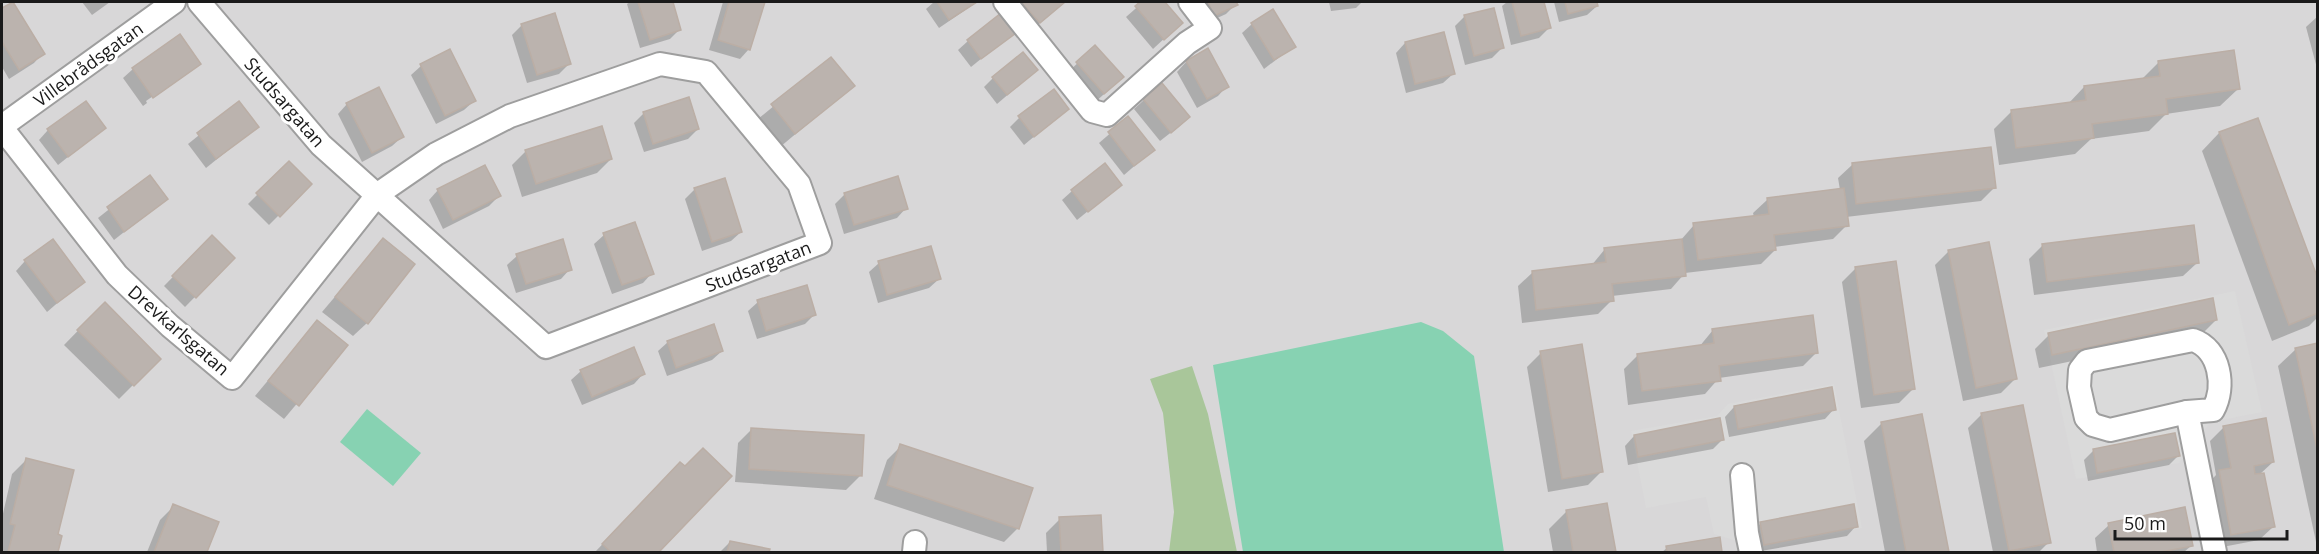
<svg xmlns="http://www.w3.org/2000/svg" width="2319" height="554" font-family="'Open Sans',sans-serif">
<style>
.residential{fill:#d8d7d8}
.forest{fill:#a9c69a}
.pitch{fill:#87d2b2}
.parking{fill:#dadada}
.shadow{fill:#0003}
.building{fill:#bbb3ae;stroke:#bbaea5;stroke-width:1.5}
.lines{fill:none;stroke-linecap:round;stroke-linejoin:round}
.minor-casing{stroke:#9e9e9e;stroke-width:26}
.minor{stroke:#fff;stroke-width:22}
.labels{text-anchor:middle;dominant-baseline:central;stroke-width:6;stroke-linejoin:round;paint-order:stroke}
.street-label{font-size:18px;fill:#1a1a1a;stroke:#fff}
</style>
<rect width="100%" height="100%" fill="#ebe7e1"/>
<rect class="residential" x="2" y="2" width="2315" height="550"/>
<path class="forest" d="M1192,366L1208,414L1237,552H1169L1174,512L1163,413L1150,379Z"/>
<g class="pitch">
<path d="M1421,322L1443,331L1474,356L1504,552H1243L1213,365Z"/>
<path d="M367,409L421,453L393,486L340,442Z"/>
</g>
<g class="parking">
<path d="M2235,291L2262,412L2211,422L2179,463L2076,479L2044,330Z"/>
<path d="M1834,384L1862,528L1763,549L1714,534L1706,497L1646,508L1631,431L1717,416L1728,404Z"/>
</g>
<g class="shadow">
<path d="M82,2H110L92,15Z"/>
<path d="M630,2H671L679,30L670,39L640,48L627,4Z"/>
<path d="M723,2H763L749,49L740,59L709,50Z"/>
<path d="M934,2H977L939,28L926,9Z"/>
<path d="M1027,2H1063L1030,32L1014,14Z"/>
<path d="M1143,2H1163L1181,23L1153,49L1126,17Z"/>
<path d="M1194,2H1234L1236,4L1226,14L1204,24Z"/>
<path d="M1329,2H1362L1356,8L1331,11Z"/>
<path d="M1507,2H1542L1549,28L1539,38L1511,45L1502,6Z"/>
<path d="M1554,2H1596L1597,6L1587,15L1559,22Z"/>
<path d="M12,3L43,53L34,63L9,79L2,67V9Z"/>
<path d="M2318,16V72L2306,27Z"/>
<path d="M1464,17L1502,48L1492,58L1465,65L1455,26Z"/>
<path d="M1252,24L1294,46L1264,69L1242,33Z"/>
<path d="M522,25L569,64L559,74L527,83L512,35Z"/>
<path d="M1014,32L971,67L958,50L968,41Z"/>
<path d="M1405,43L1453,74L1443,83L1406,93L1396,53Z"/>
<path d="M1095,47L1112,87L1094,103L1067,73Z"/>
<path d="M1208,50L1227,86L1218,96L1197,108L1177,72L1186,62Z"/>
<path d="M449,51L474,101L464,110L436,124L411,75L421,66Z"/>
<path d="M831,59L853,86L780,147L758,119Z"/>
<path d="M2159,62L2238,89L2220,106L2166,114L2149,131L2091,139L2075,154L1999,165L1994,129L2012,111L2068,104L2084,87L2141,80Z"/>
<path d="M199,64L146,101L147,103L143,106L123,78L133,69Z"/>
<path d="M993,78L1026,79L997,104L984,87Z"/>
<path d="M1144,100L1178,127L1160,141L1134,109Z"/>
<path d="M239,103L257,127L206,168L188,144Z"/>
<path d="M347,104L402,137L392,146L362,162L338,114Z"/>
<path d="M1067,109L1024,145L1010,127L1019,118Z"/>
<path d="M644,113L698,129L688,139L644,152L634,123Z"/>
<path d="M1128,118L1153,150L1124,175L1099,143Z"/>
<path d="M2257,120L2318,283V317L2309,326L2272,341L2202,151L2219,133Z"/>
<path d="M104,128L58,165L39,140L48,130Z"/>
<path d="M526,151L611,159L597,173L522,197L512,165Z"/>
<path d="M289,163L310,184L269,225L248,204Z"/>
<path d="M1852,165L1995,187L1981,201L1846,217L1847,225L1833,239L1774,247L1775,250L1761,264L1685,273L1671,289L1612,296V300L1598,314L1522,323L1518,286L1532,273L1591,266L1605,249L1680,241L1694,225L1754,217L1753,213L1767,200L1840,190L1838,178Z"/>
<path d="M150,177L166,199L114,240L98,218Z"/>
<path d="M1120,185L1077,220L1062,200L1072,191Z"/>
<path d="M695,189L741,232L731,241L702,251L685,199Z"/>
<path d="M438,190L499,196L489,206L443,229L429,200Z"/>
<path d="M845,194L906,208L897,218L844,234L835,204Z"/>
<path d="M604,235L652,273L643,283L612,294L594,244Z"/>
<path d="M212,237L233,258L185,307L164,286Z"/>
<path d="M383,240L367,323L353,336L322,312Z"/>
<path d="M2043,245L2197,263L2183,276L2034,295L2029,259Z"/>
<path d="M1949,251L2015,379L2001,393L1963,401L1935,265Z"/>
<path d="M517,256L570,269L561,279L516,293L507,265Z"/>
<path d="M25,261L83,281L47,312L16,271Z"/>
<path d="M879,263L939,279L929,288L878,303L869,272Z"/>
<path d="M1856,268L1913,389L1899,403L1861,408L1842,282Z"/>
<path d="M758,302L814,315L805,324L757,339L748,311Z"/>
<path d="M104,304L159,359L119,399L64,345Z"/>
<path d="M2216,320L2202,334L2039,368L2035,349L2049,335Z"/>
<path d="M317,322L346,345L284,419L255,396Z"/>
<path d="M1713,330L1817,352L1803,366L1719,378L1705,394L1628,405L1624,369L1638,355L1699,347Z"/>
<path d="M668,342L722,351L712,360L667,376L658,351Z"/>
<path d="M2318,344V551L2278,366L2296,349Z"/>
<path d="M1541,353L1602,471L1588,485L1548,492L1527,367Z"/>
<path d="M581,371L643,374L634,384L582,405L571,380Z"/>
<path d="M1734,407L1834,409L1825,419L1729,437L1725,417Z"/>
<path d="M1982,414L2049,542L2039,552H1993L1968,428Z"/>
<path d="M1920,416L1947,552H1885L1864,441L1881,424Z"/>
<path d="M2224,427L2273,462L2259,475L2273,527L2259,540L2217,548L2206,486L2216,475L2210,441Z"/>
<path d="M752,429L860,476L846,490L735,482L738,443Z"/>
<path d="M1634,436L1722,440L1713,449L1628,465L1625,446Z"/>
<path d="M901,446L1018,528L1004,542L874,499L887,460Z"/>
<path d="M2093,451L2178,456L2169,465L2088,481L2084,460Z"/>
<path d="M26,460L56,536L60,537L57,552H2V518L12,474Z"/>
<path d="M684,468L730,476L657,552H595L666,478Z"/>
<path d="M1606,505L1614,552H1553L1549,529L1566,512Z"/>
<path d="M174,506L217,523L206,552H147L160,520Z"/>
<path d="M1100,517L1102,552H1047L1046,533L1060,519Z"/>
<path d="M1760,524L1856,526L1847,536L1755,552L1751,533Z"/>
<path d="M2109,525L2191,546L2184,552H2097L2095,538Z"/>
<path d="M1719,539L1721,552H1662L1667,548Z"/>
<path d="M730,542L768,551V552H720Z"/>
</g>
<g class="building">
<path d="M13,2L45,54L19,70L2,42V8Z"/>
<path d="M638,2H673L681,30L650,40Z"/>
<path d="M729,2H765L750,50L718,40Z"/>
<path d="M937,2H977L949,20Z"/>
<path d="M1024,2H1065L1040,23L1022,3Z"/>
<path d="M1140,2H1165L1183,23L1164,40L1135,6Z"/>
<path d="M1208,2H1236L1238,5L1214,16Z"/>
<path d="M1512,2H1544L1551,28L1521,36Z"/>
<path d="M1565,2H1597L1598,6L1568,14Z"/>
<path d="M1494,8L1504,48L1474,56L1464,15Z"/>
<path d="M1273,9L1296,47L1274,60L1251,23Z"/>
<path d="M555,13L571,64L537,75L521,24Z"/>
<path d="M1001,13L1016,33L981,59L967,40Z"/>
<path d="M1444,32L1455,74L1415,84L1405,42Z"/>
<path d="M180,34L201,64L153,98L132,68Z"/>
<path d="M1095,45L1124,77L1104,94L1076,62Z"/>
<path d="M1208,48L1229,87L1207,99L1186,61Z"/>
<path d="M450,49L476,101L445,116L420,64Z"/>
<path d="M2234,50L2240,89L2166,99L2168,114L2092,124L2094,138L2016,148L2011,110L2086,100L2084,86L2160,76L2158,61Z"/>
<path d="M1023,52L1038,70L1007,95L992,77Z"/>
<path d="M831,57L855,86L795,134L771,104Z"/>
<path d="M1162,83L1190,117L1171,133L1143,99Z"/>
<path d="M379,87L404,137L372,153L346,103Z"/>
<path d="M1054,89L1069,109L1034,137L1018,116Z"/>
<path d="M689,97L699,129L653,144L643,112Z"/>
<path d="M86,101L106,128L68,157L47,129Z"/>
<path d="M239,101L259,127L216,159L197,133Z"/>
<path d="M1128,116L1155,150L1134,166L1108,132Z"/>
<path d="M2258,118L2318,279V313L2289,325L2219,132Z"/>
<path d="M602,126L612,159L536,184L525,150Z"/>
<path d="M1991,147L1996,188L1856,204L1852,163Z"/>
<path d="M289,161L312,184L280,217L256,193Z"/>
<path d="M1105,163L1122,185L1088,212L1071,190Z"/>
<path d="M485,165L501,196L453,220L437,189Z"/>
<path d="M150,175L168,199L124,232L107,207Z"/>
<path d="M898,176L908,209L854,225L844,193Z"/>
<path d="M725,178L742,232L712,242L694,188Z"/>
<path d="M1844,188L1849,226L1774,235L1776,250L1698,260L1693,223L1769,214L1767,198Z"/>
<path d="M635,222L654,274L622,285L603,233Z"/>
<path d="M2194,225L2199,263L2047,282L2042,244Z"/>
<path d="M212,235L235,258L196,298L172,276Z"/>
<path d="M383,238L415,264L368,324L335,297Z"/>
<path d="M53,239L85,282L57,303L24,260Z"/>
<path d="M563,239L572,270L526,284L516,254Z"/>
<path d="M1682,239L1686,276L1612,284L1614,301L1536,310L1532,271L1606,262L1604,248Z"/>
<path d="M1989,242L2017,379L1976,388L1948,250Z"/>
<path d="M931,246L941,279L887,295L878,261Z"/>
<path d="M1896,261L1915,389L1874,395L1855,267Z"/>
<path d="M807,285L816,315L766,331L757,300Z"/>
<path d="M2213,298L2217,320L2052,355L2048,333Z"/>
<path d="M105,302L161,359L134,386L77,330Z"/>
<path d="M1813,315L1818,353L1719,366L1721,381L1642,391L1637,354L1714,343L1712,329Z"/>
<path d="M317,320L348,345L299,406L268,381Z"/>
<path d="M714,324L723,351L676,368L667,341Z"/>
<path d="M2318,343V453L2295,348Z"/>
<path d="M1582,344L1603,472L1562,479L1540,351Z"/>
<path d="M634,347L645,374L592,397L580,370Z"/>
<path d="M1832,387L1836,410L1738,429L1734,406Z"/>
<path d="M2023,405L2051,543L2009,551L1981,413Z"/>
<path d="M1922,414L1949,552H1906L1881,422Z"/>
<path d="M1720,418L1724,440L1638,457L1634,435Z"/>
<path d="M2266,418L2274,462L2254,466L2255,474L2264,473L2275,527L2231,535L2219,470L2231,468L2223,426Z"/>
<path d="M751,428L864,435L862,476L749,469Z"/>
<path d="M2175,433L2180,456L2097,473L2093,449Z"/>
<path d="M900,444L1033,488L1019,529L887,485Z"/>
<path d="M703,448L732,476L659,552H611L602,544L680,462L685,466Z"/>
<path d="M26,458L74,470L58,534L62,536L58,552H8L15,525L10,524Z"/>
<path d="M1607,503L1616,552H1573L1566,510Z"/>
<path d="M173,504L219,522L207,552H154Z"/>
<path d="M1854,504L1858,527L1764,545L1760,522Z"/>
<path d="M2185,507L2193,546L2161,552H2114L2108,523Z"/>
<path d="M1101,515L1103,552H1061L1059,517Z"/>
<path d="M1720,537L1722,552H1667L1666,546Z"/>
<path d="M730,541L770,549L769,552H727Z"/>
</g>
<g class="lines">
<defs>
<g id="minor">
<path d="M1005,2L1092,111L1107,115L1187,43L1210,28L1190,2"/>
<path d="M2,126L174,2"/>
<path d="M2,128L117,275L170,326L232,378L378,194L436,154L510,116L660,64L706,72L799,184L820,243L546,347L321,145L199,2"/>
<path d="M2193,340C2220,349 2226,387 2213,410L2187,412L2110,430L2093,425L2086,418L2079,387L2080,370L2087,361Z"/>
<path d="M2187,412L2215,552"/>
<path d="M1742,475L1747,533L1751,552"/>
<path d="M914,552L915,542"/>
</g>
</defs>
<use href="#minor" class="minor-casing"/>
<use href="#minor" class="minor"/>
</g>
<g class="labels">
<g class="street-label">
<text transform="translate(88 64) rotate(-36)">Villebrådsgatan</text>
<text transform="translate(285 102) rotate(49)">Studsargatan</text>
<text transform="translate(758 266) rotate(-21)">Studsargatan</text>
<text transform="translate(179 330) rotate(41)">Drevkarlsgatan</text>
</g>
</g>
<rect width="2319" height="554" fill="none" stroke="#1a1a1a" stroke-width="6"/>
<path d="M2115 530v9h172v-9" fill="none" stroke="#1a1a1a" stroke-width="3"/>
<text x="2124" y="530" font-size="18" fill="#1a1a1a" stroke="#ffffff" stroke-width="4.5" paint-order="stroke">50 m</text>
</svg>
